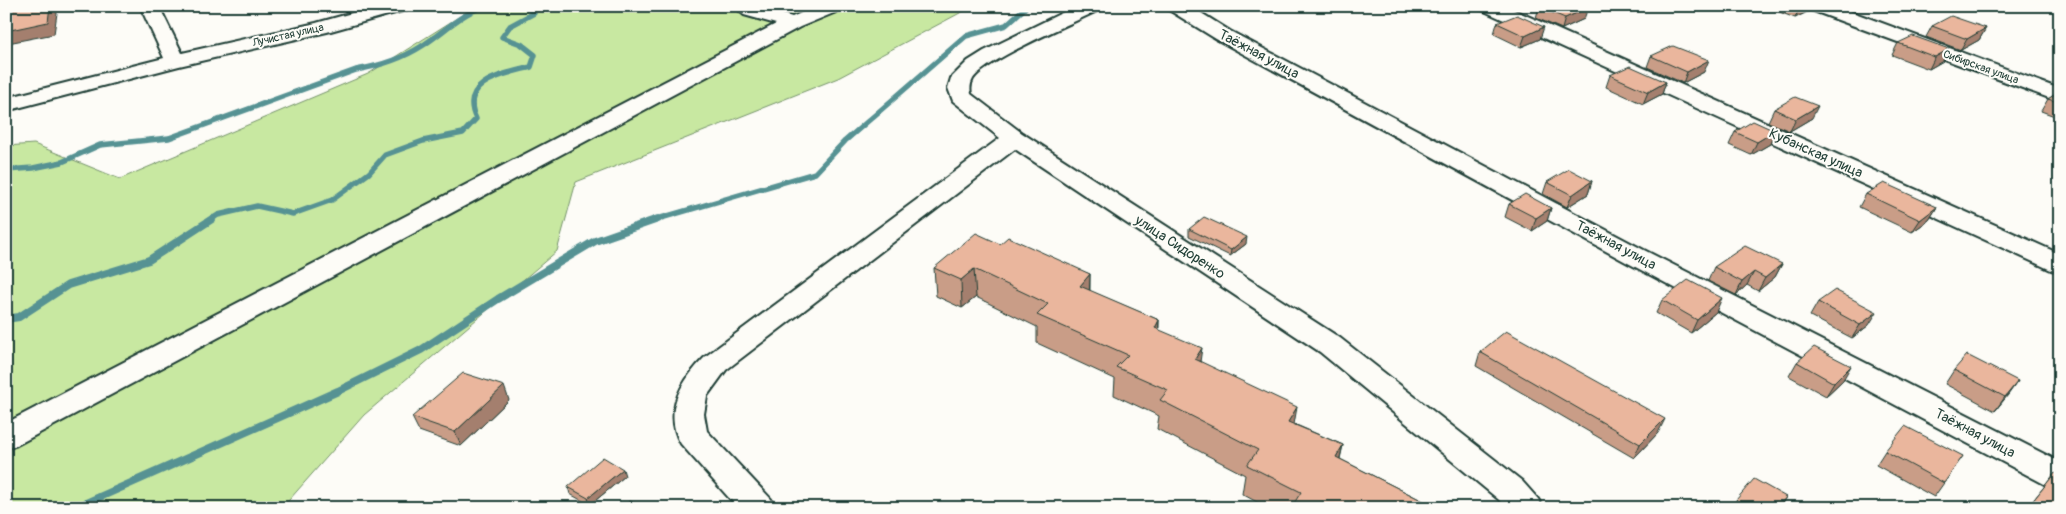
<svg xmlns="http://www.w3.org/2000/svg" width="2066" height="514" font-family="Pangolin,sans-serif">
<style>
.green{fill:#c8e8a1;stroke:#74926a}
.lines{fill:none;stroke-linecap:round;stroke-linejoin:round}
.stream-far1{stroke:#569293;stroke-width:5.5}
.stream{stroke:#569293;stroke-width:8}
.street-casing{stroke:#1f3d34;stroke-width:4}
.street{fill:#fdfcf7;fill-rule:evenodd}
.wall{fill:#c99d87;stroke:#1f3d34}
.shaded-wall{fill:#a47f6e;stroke:#1f3d34}
.building{fill:#eab69d;stroke:#1f3d34}
.labels{text-anchor:middle;dominant-baseline:central;stroke-width:4;stroke-linejoin:round;paint-order:stroke}
.far-street-label{font-size:11px;fill:#1f3d34;stroke:#fdfcf7}
.street-label{font-size:14px;fill:#1f3d34;stroke:#fdfcf7}
</style>
<rect width="100%" height="100%" fill="#fdfcf7"/>
<filter id="ink" filterUnits="userSpaceOnUse"><feTurbulence type="fractalNoise" baseFrequency=".02" numOctaves="2"/><feDisplacementMap in="SourceGraphic" scale="10" xChannelSelector="R" yChannelSelector="G"/><feConvolveMatrix kernelMatrix="1 2 1 2 8 2 1 2 1" color-interpolation-filters="sRGB"/></filter>
<g filter="url(#ink)">
<path class="green" d="M476,6H973L838,78L576,182L557,251L364,415L282,508H6V146L34,144L120,179L368,74Z"/>
<g class="lines">
<g class="stream-far1">
<path d="M6,170L33,168L62,162L100,145L169,138L356,70C379,66 402,59 422,46C444,32 460,14 485,6"/>
<path d="M210,220L218,215L257,206L293,214L332,200L369,173L385,155L423,141L463,133L476,119C458,81 505,74 531,67L535,55L521,44L502,37L510,26L534,13L526,6"/>
<path d="M654,220L815,173L845,141L966,36L1006,25L1027,6"/>
</g>
<g class="stream">
<path d="M6,319L19,317L68,285L149,260L212,219"/>
<path d="M75,508L338,391L421,350L498,299L595,241L658,219"/>
</g>
<defs>
<g id="street">
<path d="M140,6H159L182,53L316,23L377,6H408L406,10L327,32L179,66L6,111V98L164,58Z"/>
<path d="M734,6H757L792,17L817,6H843L841,10L800,27L17,445L6,449V423L776,24L744,15Z"/>
<path d="M1076,6H1101L1099,10C1073,23 986,59 973,79C970,84 970,89 971,94L1022,133L1340,338L1522,481L1538,499L1543,508H1506L1498,499L1320,352L1015,149L726,370L707,396L704,414L707,431L771,499L776,508H738L681,444C662,411 682,380 706,356L1000,138L953,101L948,88L951,78L968,61L984,51Z"/>
<path d="M1167,6H1190L1230,31L1644,250L2060,462V489L2048,486L1626,262L1216,39L1169,10Z"/>
<path d="M1480,6H1505L2060,254V272L2051,270L1482,10Z"/>
<path d="M1809,6H1836L2060,89V102L1811,10Z"/>
</g>
</defs>
<use href="#street" class="street-casing"/>
<use href="#street" class="street"/>
</g>
<g class="wall">
<path d="M1770,6H1811L1809,11L1795,18L1769,8Z"/>
<path d="M1539,7L1584,19L1562,29L1536,18Z"/>
<path d="M1497,23L1540,39L1521,47L1494,34Z"/>
<path d="M1932,26L1986,28L1979,40L1961,50L1926,37Z"/>
<path d="M1898,43L1949,49L1943,61L1929,69L1892,55Z"/>
<path d="M1651,56L1704,72L1683,83L1647,67Z"/>
<path d="M1610,75L1666,82L1662,94L1643,104L1606,87Z"/>
<path d="M2060,91V118L2041,111L2048,99Z"/>
<path d="M1774,109L1812,118L1790,131L1768,122Z"/>
<path d="M1775,131L1770,144L1751,155L1729,145L1735,132Z"/>
<path d="M1592,181L1588,194L1567,207L1543,194L1547,182Z"/>
<path d="M1866,194L1937,207L1929,220L1912,232L1859,207Z"/>
<path d="M1509,204L1551,208L1547,221L1532,231L1505,217Z"/>
<path d="M1189,229L1246,244L1230,256L1189,236Z"/>
<path d="M2060,237V243L2057,242Z"/>
<path d="M1000,244L1090,274V291L1159,320V330L1200,362L1294,424L1343,445L1340,459L1437,508H1268L1242,494L1245,475L1157,429L1159,416L1114,395L1115,379L1037,343V327L976,297L962,308L936,296L934,268Z"/>
<path d="M1782,264L1775,277L1758,291L1747,285L1736,295L1708,281L1714,267Z"/>
<path d="M1662,300L1716,312L1691,333L1656,313Z"/>
<path d="M1818,302L1869,325L1852,338L1810,316Z"/>
<path d="M1480,352L1658,433L1634,458L1476,366Z"/>
<path d="M1797,362L1843,380L1826,396L1789,376Z"/>
<path d="M1954,370L2018,381L1995,411L1945,384Z"/>
<path d="M509,400L461,446L419,431L412,417Z"/>
<path d="M1885,451L1963,456L1934,497L1876,465Z"/>
<path d="M2055,473L2060,508H2027Z"/>
<path d="M625,476L590,505L570,494L568,487Z"/>
<path d="M1786,497L1780,508H1732L1736,500Z"/>
</g>
<g class="shaded-wall">
<path d="M50,6H56L57,13L54,34L8,43L6,41V31Z"/>
<path d="M1801,6H1811L1809,11L1795,18L1800,7Z"/>
<path d="M1588,8L1584,19L1562,29L1565,18Z"/>
<path d="M1544,27L1540,39L1521,47L1525,36Z"/>
<path d="M1986,28L1979,40L1961,50L1967,39Z"/>
<path d="M1949,49L1943,61L1929,69L1935,57Z"/>
<path d="M1709,60L1704,72L1683,83L1687,72Z"/>
<path d="M1666,82L1662,94L1643,104L1648,92Z"/>
<path d="M1818,106L1812,118L1790,131L1796,119Z"/>
<path d="M1775,131L1770,144L1751,155L1757,142Z"/>
<path d="M1592,181L1588,194L1567,207L1572,195Z"/>
<path d="M1937,207L1929,220L1912,232L1920,220Z"/>
<path d="M1551,208L1547,221L1532,231L1536,218Z"/>
<path d="M1247,237L1246,244L1230,256L1231,250Z"/>
<path d="M1782,264L1775,277L1758,291L1765,278Z"/>
<path d="M974,269L976,297L962,308L961,280Z"/>
<path d="M1754,272L1747,285L1736,295L1742,282Z"/>
<path d="M1090,274L1089,302L1080,286Z"/>
<path d="M1722,298L1716,312L1691,333L1697,320Z"/>
<path d="M1877,312L1869,325L1852,338L1860,325Z"/>
<path d="M1159,320L1157,348L1155,328Z"/>
<path d="M1202,348L1198,376L1195,359Z"/>
<path d="M1851,366L1843,380L1826,396L1834,383Z"/>
<path d="M2018,381L2008,395L1995,411L2005,397Z"/>
<path d="M504,386L509,400L461,446L455,432Z"/>
<path d="M1297,407L1292,436L1288,422Z"/>
<path d="M1665,419L1658,433L1634,458L1640,444Z"/>
<path d="M1343,445L1336,474V457Z"/>
<path d="M623,469L625,476L590,505L588,498Z"/>
</g>
<g class="building">
<path d="M6,6H50L48,22L6,31Z"/>
<path d="M1540,6H1584L1588,8L1565,18L1539,7Z"/>
<path d="M1517,15L1544,27L1525,36L1497,23Z"/>
<path d="M1951,16L1986,28L1967,39L1932,26Z"/>
<path d="M1913,36L1949,49L1935,57L1898,43Z"/>
<path d="M1673,46L1709,60L1687,72L1651,56Z"/>
<path d="M1630,66L1666,82L1648,92L1610,75Z"/>
<path d="M2060,91V103L2048,99Z"/>
<path d="M1795,97L1818,106L1796,119L1774,109Z"/>
<path d="M1753,121L1775,131L1757,142L1735,132Z"/>
<path d="M1569,169L1592,181L1572,195L1547,182Z"/>
<path d="M1884,183L1937,207L1920,220L1866,194Z"/>
<path d="M1525,194L1551,208L1536,218L1509,204Z"/>
<path d="M1204,217L1247,237L1231,250L1189,229Z"/>
<path d="M976,233L1000,244L1008,237L1090,274L1080,286L1159,320L1155,328L1202,348L1195,359L1297,407L1288,422L1343,445L1336,457L1437,508H1297L1293,505L1301,492L1247,465L1258,450L1160,400L1168,390L1116,367L1128,355L1037,315L1048,304L974,269L961,280L934,268Z"/>
<path d="M1745,246L1782,264L1765,278L1754,272L1742,282L1714,267Z"/>
<path d="M1688,280L1722,298L1697,320L1662,300Z"/>
<path d="M1835,290L1877,312L1860,325L1818,302Z"/>
<path d="M1506,331L1665,419L1640,444L1480,352Z"/>
<path d="M1814,347L1851,366L1834,383L1797,362Z"/>
<path d="M1967,355L2018,381L2005,397L1954,370Z"/>
<path d="M463,373L504,386L455,432L412,417Z"/>
<path d="M1905,426L1963,456L1944,483L1885,451Z"/>
<path d="M603,457L623,469L588,498L568,487Z"/>
<path d="M2055,473L2060,475V508H2044L2032,502Z"/>
<path d="M1754,479L1786,497L1778,508H1749L1736,500Z"/>
<path d="M630,501L642,508H622Z"/>
</g>
</g>
<g class="labels">
<g class="far-street-label">
<text transform="translate(288 35) rotate(-13)">Лучистая улица</text>
<text transform="translate(1981 67) rotate(20)">Сибирская улица</text>
</g>
<g class="street-label">
<text transform="translate(1259 54) rotate(28)">Таёжная улица</text>
<text transform="translate(1816 153) rotate(24)">Кубанская улица</text>
<text transform="translate(1616 245) rotate(28)">Таёжная улица</text>
<text transform="translate(1180 247) rotate(33)">улица Сидоренко</text>
<text transform="translate(1975 433) rotate(28)">Таёжная улица</text>
</g>
</g>
<rect width="2066" height="514" fill="none" stroke="#fdfcf7" stroke-width="25"/>
<rect x="12" y="12" width="2041" height="489" fill="none" stroke="#1f3d34" stroke-width="2" filter="url(#ink)"/>
</svg>
